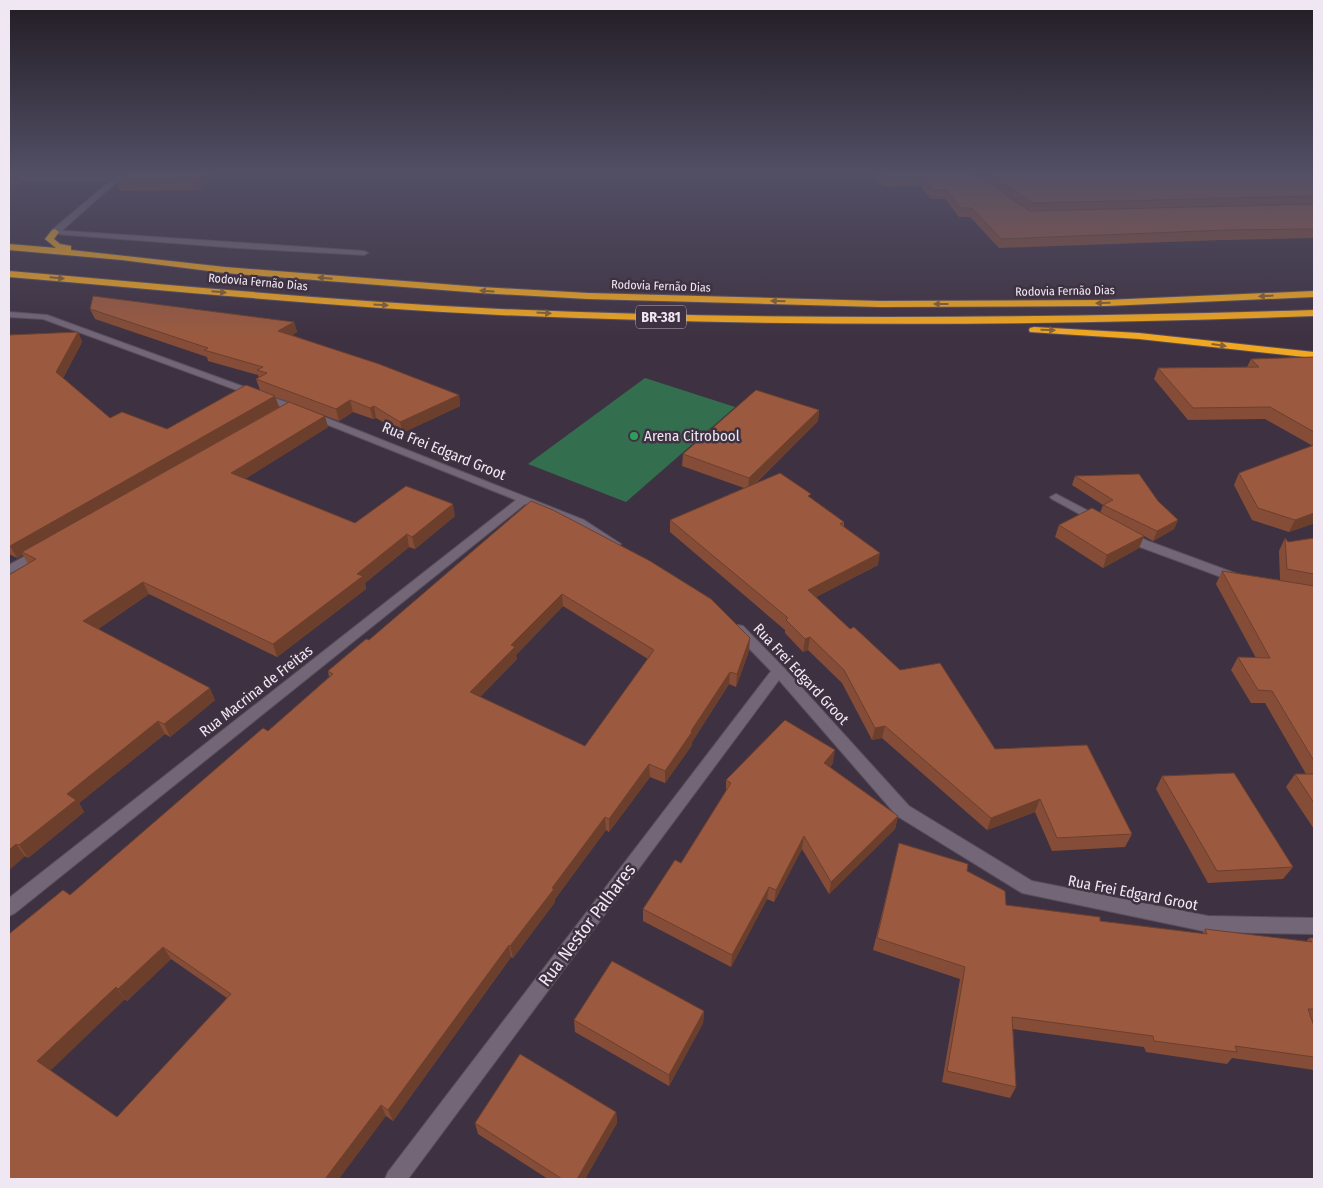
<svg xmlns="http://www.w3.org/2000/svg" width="1323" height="1188" font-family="'Fira Sans Condensed',sans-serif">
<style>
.green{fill:#336f4e}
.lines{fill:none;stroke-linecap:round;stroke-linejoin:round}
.lane-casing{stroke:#5a4f5c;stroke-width:2}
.street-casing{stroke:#5a4f5c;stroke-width:2}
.highway-casing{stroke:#5a4f5c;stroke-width:2}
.lane{fill:#726677;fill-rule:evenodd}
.street{fill:#726677;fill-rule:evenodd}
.highway{fill:#f2a721;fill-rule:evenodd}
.wall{fill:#854d37;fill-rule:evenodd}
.shaded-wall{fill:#6c3f2d}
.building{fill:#9b5a40;stroke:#6c3f2d;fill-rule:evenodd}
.oneway{fill:#866135}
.leisure-dot{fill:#2e9e5b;stroke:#3e3242;stroke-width:2}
.labels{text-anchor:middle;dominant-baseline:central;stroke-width:5;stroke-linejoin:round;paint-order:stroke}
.far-street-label{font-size:12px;fill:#efe7f1;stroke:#3e3242}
.shield{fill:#3e3242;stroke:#bab1bc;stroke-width:1}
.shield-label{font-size:14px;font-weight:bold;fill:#efe7f1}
.poi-label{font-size:15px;fill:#efe7f1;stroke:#3e3242;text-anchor:start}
.street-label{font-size:15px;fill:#efe7f1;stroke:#3e3242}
.near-street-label{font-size:18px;fill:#efe7f1;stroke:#3e3242}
</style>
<rect width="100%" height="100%" fill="#3e3242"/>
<path class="green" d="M645,378L735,407L626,502L528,464Z"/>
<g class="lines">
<defs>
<path id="lane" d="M52,230L364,251L368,253L364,255L238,248L55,234H52Z"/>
<g id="street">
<path d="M122,171H129L58,234H52V230Z"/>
<path d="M9,312L47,315L294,405L584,520L621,544L615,548L611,547L576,524L525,504L15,913L9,916V898L516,500L288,409L43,319L9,317Z"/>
<path d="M1056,494L1102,518L1104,520L1098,523L1094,522L1052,499L1050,497Z"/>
<path d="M1127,531L1148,541L1240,575L1242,578L1240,581H1232L1140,547L1123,538L1121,535Z"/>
<path d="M40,548L44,549L46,552L44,555L9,574V565Z"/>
<path d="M738,625L743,626L784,668L909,806L1032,881L1208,916L1314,918V934L1208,932L1022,893L897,816L779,680L408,1179H385L388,1172L771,671L733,632L731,629L733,626Z"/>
</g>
<g id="highway">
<path d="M55,229L59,232L54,239L60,244L71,246V250L225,267L481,287L588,293L880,301L1106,300L1314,291V297L1106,306L880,307L588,299L481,293L225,273L122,260L9,250V244L56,248L45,239L52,230Z"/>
<path d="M9,271C173,285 336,301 500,309C771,321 1043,318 1314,310V316C1043,326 771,327 500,315C336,307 173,291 9,277Z"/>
<path d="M1034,327L1139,333L1314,352V358L1139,339L1030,332L1029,330L1030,328Z"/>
</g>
</defs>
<use href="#lane" class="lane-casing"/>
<use href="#street" class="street-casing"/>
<use href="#highway" class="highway-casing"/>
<use href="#lane" class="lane"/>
<use href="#street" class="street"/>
<use href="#highway" class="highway"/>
</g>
<g class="wall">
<path d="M9,171H219L200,190L120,191L117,182L119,180L117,173L106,182H23L9,188Z"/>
<path d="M869,171H1314V238L1223,240L999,248L970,217H959L945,199H931L920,186L883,187Z"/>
<path d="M90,309L294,322L297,332L292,335L459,395L460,406L402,433L376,418L373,419L353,412L339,421L289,402L328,427L245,479L355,523L455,516L415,549L409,547L365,583L366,589L277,657L149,594L98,629L215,700L170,737L165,734L79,803L84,812L28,858L25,856L9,870L28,564L23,555L17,558L9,554V335L78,332L82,342L63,378L110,418L167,429L260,390L256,379L259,378L258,375L208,361L207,357L95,319ZM275,397L289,402L279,407Z"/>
<path d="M1314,357V520L1312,524L1289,532L1252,520L1234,485L1239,473L1313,446L1265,419L1188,420L1154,379L1158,368L1247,367L1251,359Z"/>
<path d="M819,410L818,421L755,484L811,498L844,522V526L878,565L816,597L850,629L900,670L995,749L1132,834L1125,847L1052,851L1035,812L987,830L882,738L872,740L842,683L808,650L803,652L785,633V630L670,532V520L744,488L682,466L683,454Z"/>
<path d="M1075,476L1158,501L1178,520L1174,529L1153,541L1144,536L1139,548L1103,568L1055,537L1059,525L1100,513L1103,505L1072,485Z"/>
<path d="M531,501L749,651L736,687L729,684L692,742V745L665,783L650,777L609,832L606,830L555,899V902L513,958L511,957L393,1121L386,1116L9,1179L70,895L268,731L329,677L328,671L369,640ZM563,606L648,659L585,746L480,697L517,659L516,655ZM171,959L227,998L117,1117L50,1070L125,999L127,1001Z"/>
<path d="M1285,538L1288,542L1314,538V829L1286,787L1295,774H1306L1265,703H1251L1231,670L1238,657L1256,658L1216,584L1222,571L1280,580L1279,551Z"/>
<path d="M833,763L830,767L898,816L895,829L829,894L802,849L774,902L767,899L731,967L643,921V909L681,863L726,791V780Z"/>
<path d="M1162,776L1293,867L1283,879L1208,883L1156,789Z"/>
<path d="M896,856L967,871L1006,905L1100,921L1202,934L1205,929L1306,942L1309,938H1314V1022H1313L1314,1026V1070L1232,1058L1227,1064L1146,1052L1144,1047L1013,1029L1016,1087L1010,1098L942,1082L960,979L873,950Z"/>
<path d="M704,1011L703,1023L669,1086L575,1032L574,1020Z"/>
<path d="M616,1112L617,1123L585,1179H548L478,1134L475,1123Z"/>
</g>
<g class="shaded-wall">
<path d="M106,171H119L106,182L103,173Z"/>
<path d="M208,171H219L200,190L198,181Z"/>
<path d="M20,173L23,182L9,188V177Z"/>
<path d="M294,322L297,332L281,342L278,331Z"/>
<path d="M78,332L82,342L60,383L56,372Z"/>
<path d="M459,395L460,406L402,433L400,422Z"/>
<path d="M275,396L279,407L22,552L23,555L17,558L10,546Z"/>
<path d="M350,400L353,412L339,421L336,409Z"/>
<path d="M374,406L376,418L373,419L370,408Z"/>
<path d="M819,410L818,421L748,490L749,478Z"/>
<path d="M325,416L328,427L235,485L231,473Z"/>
<path d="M453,504L455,516L415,549L412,537Z"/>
<path d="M1314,513V520L1312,524L1289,532L1295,520Z"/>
<path d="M1178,520L1174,529L1153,541L1157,531Z"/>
<path d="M407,534L409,547L365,583L366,589L277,657L273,644L357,574Z"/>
<path d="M1144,536L1139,548L1103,568L1107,555Z"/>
<path d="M880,553L878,565L806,602L808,590Z"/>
<path d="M143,582L149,594L90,634L83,621Z"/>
<path d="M562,594L563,606L516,655L517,659L472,705L470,692L511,645Z"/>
<path d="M810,637L808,650L803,652L805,639Z"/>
<path d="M750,638L749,651L736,687L737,674Z"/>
<path d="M730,672L729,684L692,742V745L665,783V771Z"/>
<path d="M210,688L215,700L170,737L164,724Z"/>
<path d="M158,721L165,734L79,803L84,812L28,858L19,845L67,794Z"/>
<path d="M885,726L882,738L872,740L875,728Z"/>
<path d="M835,750L833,763L822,775L824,763Z"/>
<path d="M649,764L650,777L609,832V819Z"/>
<path d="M1040,799L1035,812L987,830L991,818Z"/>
<path d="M898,816L895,829L829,894L831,882Z"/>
<path d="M605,817L606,830L555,899V902L513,958L510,946L552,888Z"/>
<path d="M804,836L802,849L774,902L776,890Z"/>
<path d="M16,844L25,856L9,870V850Z"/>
<path d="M769,887L767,899L731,967L732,955Z"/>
<path d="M509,945L511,957L393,1121L388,1110Z"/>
<path d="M163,947L171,959L127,1001L118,989Z"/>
<path d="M116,987L125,999L48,1073L37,1061Z"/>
<path d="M704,1011L703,1023L669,1086V1075Z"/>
<path d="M381,1105L386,1116L339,1179H325Z"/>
<path d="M616,1112L617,1123L585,1179H577Z"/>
</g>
<g class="building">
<path d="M9,171H106L103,173H20L9,177Z"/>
<path d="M119,171H208L198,181L117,182L128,173H117Z"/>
<path d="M878,171H971L1030,211L1314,204V229L1227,230L1001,239L972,208H961L946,190H933L922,177L885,178Z"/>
<path d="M985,171H1314V196L1033,203Z"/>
<path d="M93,296L294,322L278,331L379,364L459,395L400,422L374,406L370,408L350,400L336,409L256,379L267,373L257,370L263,367L204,350L208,348L90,309Z"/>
<path d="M78,332L56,372L110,418L122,412L167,429L246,385L275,396L10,546H9V335Z"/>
<path d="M1314,357V432L1270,407L1193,408L1158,368L1259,367L1251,359Z"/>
<path d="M756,390L819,410L749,478L683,454Z"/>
<path d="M289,402L325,416L231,473L355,523L406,486L453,504L412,537L407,534L357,574L363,576L273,644L143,582L83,621L210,688L164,724L158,721L67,794L76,800L19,845L16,844L9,850V575L36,559L22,552Z"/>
<path d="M1314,445V513L1295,520L1258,508L1239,473Z"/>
<path d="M780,473L811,494L808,496L844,522L840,524L880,553L808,590L850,629L854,627L900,670L940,663L995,749L1087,745L1132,834L1057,838L1040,799L991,818L885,726L875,728L844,670L810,637L805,639L786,620L788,618L670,520Z"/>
<path d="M1139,474L1158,501L1178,520L1157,531L1103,505L1113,500L1075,476Z"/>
<path d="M531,501L553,510L650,561L711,599L750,638L737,674L730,672L691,731L692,732L665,771L649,764L609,819L605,817L552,888L554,889L510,946L509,945L388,1110L381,1105L325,1179H9V934L63,890L70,895L263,728L268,731L333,674L328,671L366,639L369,640ZM562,594L654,650L585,746L470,692L515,647L511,645ZM163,947L231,994L117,1117L37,1061L116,987L118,989Z"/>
<path d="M1092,508L1144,536L1107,555L1059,525Z"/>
<path d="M1285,538L1288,542L1314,538V574L1287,569Z"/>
<path d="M1222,571L1314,586V761L1272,691L1258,690L1238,657L1270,658Z"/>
<path d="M785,720L835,750L824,763L898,816L831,882L804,836L776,890L769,887L732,955L643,909L675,860L681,863L731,783L726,780Z"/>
<path d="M1234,773L1293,867L1217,871L1162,776Z"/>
<path d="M1295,774H1314V803Z"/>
<path d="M899,843L968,864L967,871L1005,891L1006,905L1100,917V921L1207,934L1205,929L1312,942L1309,938H1314V1009H1308L1314,1026V1057L1235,1046L1237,1052L1154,1041L1153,1036L1012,1017L1016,1087L947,1071L965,967L877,938Z"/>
<path d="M612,961L704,1011L669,1075L574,1020Z"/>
<path d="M520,1054L616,1112L577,1179H562L475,1123Z"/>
</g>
<defs><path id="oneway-solid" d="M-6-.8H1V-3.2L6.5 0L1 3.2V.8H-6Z" transform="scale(1.25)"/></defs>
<g class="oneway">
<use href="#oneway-solid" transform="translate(57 278) rotate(5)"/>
<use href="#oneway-solid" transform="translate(325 278) rotate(-175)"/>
<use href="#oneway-solid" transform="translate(487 291) rotate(-177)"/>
<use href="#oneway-solid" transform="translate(219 292) rotate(5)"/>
<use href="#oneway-solid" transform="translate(1266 296) rotate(177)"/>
<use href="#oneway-solid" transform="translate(778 301) rotate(-178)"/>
<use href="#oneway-solid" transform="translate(1103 303) rotate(179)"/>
<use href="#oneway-solid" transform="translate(941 304) rotate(180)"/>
<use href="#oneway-solid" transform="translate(381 305) rotate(4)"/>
<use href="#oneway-solid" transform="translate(544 313) rotate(3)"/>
<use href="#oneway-solid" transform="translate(1048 330) rotate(1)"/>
<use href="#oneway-solid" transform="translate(1219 345) rotate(8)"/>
</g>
<linearGradient id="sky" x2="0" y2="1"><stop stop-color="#221c24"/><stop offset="0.51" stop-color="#524f65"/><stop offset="1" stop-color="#524f65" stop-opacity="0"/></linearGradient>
<rect width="1323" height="337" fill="url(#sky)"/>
<circle class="leisure-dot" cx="634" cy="436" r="5"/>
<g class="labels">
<g class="far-street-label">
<text transform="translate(258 282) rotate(5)">Rodovia Fernão Dias</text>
<text transform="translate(661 286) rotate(2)">Rodovia Fernão Dias</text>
<text transform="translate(1065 291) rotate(-1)">Rodovia Fernão Dias</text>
</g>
<rect class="shield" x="636" y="305.5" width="50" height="23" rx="4"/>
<g class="shield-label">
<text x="661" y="317">BR-381</text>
</g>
<g class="poi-label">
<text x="644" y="436">Arena Citrobool</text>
</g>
<g class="street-label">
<text transform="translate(444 451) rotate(22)">Rua Frei Edgard Groot</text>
<text transform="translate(801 674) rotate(47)">Rua Frei Edgard Groot</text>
<text transform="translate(256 691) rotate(-38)">Rua Macrina de Freitas</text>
<text transform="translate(1133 893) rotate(11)">Rua Frei Edgard Groot</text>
</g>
<g class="near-street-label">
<text transform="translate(587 925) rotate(-53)">Rua Nestor Palhares</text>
</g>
</g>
<rect width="1323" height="1188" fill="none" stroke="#efe7f1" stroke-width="20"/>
</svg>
